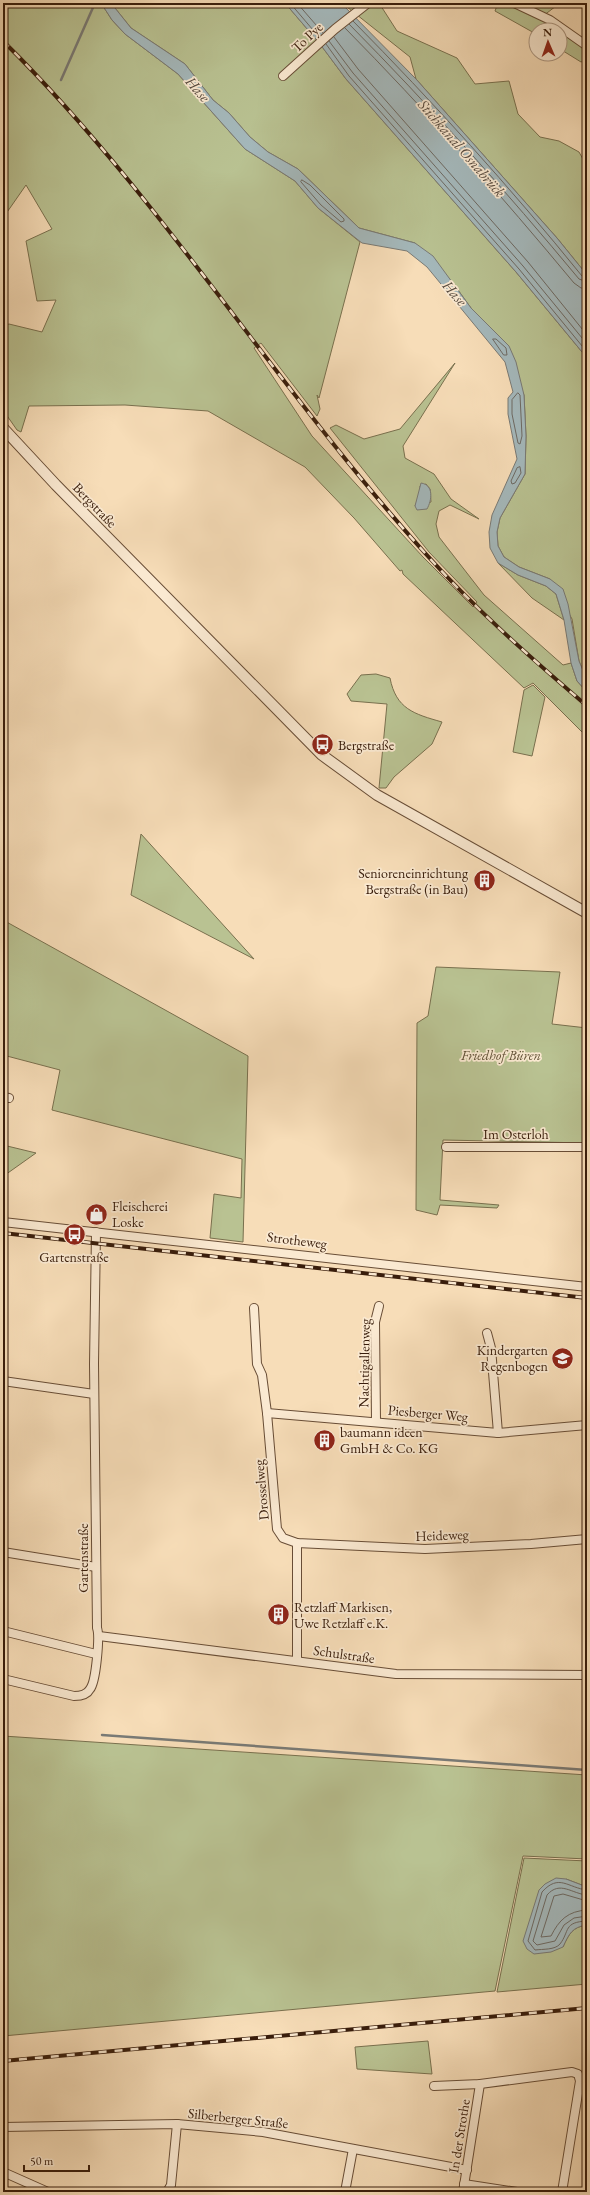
<svg xmlns="http://www.w3.org/2000/svg" width="590" height="2195" font-family="'EB Garamond',serif">
<style>
.green{fill:#b9c292;stroke:#79704e;fill-rule:evenodd}
.water{fill:#a4b8bb;stroke:#797a75}
.lines{fill:none;stroke-linecap:round;stroke-linejoin:round}
.shore{stroke:#6e6a63;stroke-width:1}
.stream{stroke:#797a75;stroke-width:2.5}
.minor-casing{stroke:#684d36;stroke-width:10}
.tertiary-casing{stroke:#684d36;stroke-width:12}
.minor{stroke:#fae9d1;stroke-width:8}
.tertiary{stroke:#fae9d1;stroke-width:10}
.rail-casing{stroke:#391d0b;stroke-width:4}
.rail{stroke:#fae9d1;stroke-width:2.5;stroke-dasharray:8;stroke-linecap:butt}
.labels{text-anchor:middle;dominant-baseline:central;stroke-width:3.5;stroke-linejoin:round;paint-order:stroke}
.street-label{font-size:14px;fill:#391d0b;stroke:#fae9d1}
.poi-label{font-size:14px;fill:#391d0b;stroke:#fae9d1;text-anchor:start}
.park-label{font-size:14px;font-style:italic;fill:#5f4f34;stroke:#fae9d1}
.water-label{font-size:15px;font-style:italic;fill:#594c40;stroke:#fae9d1}
</style>
<rect width="100%" height="100%" fill="#f7ddb8"/>
<filter id="stains"><feTurbulence type="fractalNoise" baseFrequency=".005" numOctaves="4"/><feColorMatrix values="0 0 0 0 .2 0 0 0 0 .09 0 0 0 0 .02 0 0 0 .5 -.17"/></filter>
<radialGradient id="worn" r=".72"><stop offset=".6" stop-color="#630" stop-opacity="0"/><stop offset="1" stop-color="#630" stop-opacity=".3"/></radialGradient>
<g class="green">
<path d="M3,3H101L112,20L125,34L178,74L245,149L295,181L318,208L360,242L319,398L317,395L320,409L317,416L261,343L254,348L312,436L423,557L473,607L477,602L429,552L330,428L336,425L364,439L400,429L455,363L403,446L405,458L434,474L451,499L479,519L450,505L439,511L436,524L439,537L484,595L563,665L571,663L577,681L587,692V737L533,683L524,688L403,574L402,570L400,571L354,518L305,467L208,411L125,405L29,406L21,432L17,430L3,410V326L9,324L42,332L56,300L37,301L26,241L52,229L26,185L3,218ZM426,484L430,489L431,502L415,506L420,494V486Z"/>
<path d="M111,3H285L320,44L346,79L516,272L587,358V680L579,661L572,619L550,579L519,567L504,557L498,546L497,532L500,518L525,474L526,436L524,395L489,327L471,308L453,283L415,243L359,228L298,169L268,152L250,137L229,113L213,100L185,64L131,28Z"/>
<path d="M342,3H379L397,31L457,58L475,84L509,81L518,114L540,137L559,141L579,152L587,166V275L557,238L416,79L410,57Z"/>
<path d="M498,3H514L525,7L530,3H560L543,16L587,46V60L581,62L560,49V30H536V34L495,11Z"/>
<path d="M498,563L518,575L546,586L556,594L564,620L532,598Z"/>
<path d="M376,674L390,678C396,709 414,714 442,722L432,744L394,777L386,788H379L387,704L351,701L347,694L361,675Z"/>
<path d="M533,685L545,697L532,756L513,752L524,690Z"/>
<path d="M141,834L254,959L131,895Z"/>
<path d="M3,920L248,1056L243,1242L210,1238L214,1194L241,1198L242,1159L52,1110L60,1070L3,1055Z"/>
<path d="M436,967L560,972L552,1024L587,1028V1143L443,1140L440,1200L499,1205L497,1208L440,1205L437,1215L416,1210L417,1023L428,1016Z"/>
<path d="M3,1145L36,1153L5,1175H3Z"/>
<path d="M3,1736L587,1775V1859L523,1856L495,1991L3,2036Z"/>
<path d="M524,1858L587,1861V1887L566,1879L563,1947C569,1934 572,1927 587,1925V1984L497,1992Z"/>
<path d="M428,2041L432,2074L357,2069L355,2047Z"/>
</g>
<g class="water">
<path d="M101,3H111L131,28L185,64L213,100L229,113L250,137L268,152L298,169L359,228L415,243L433,256L471,308L509,346L516,362L524,395L526,436L525,474L500,518L497,532L498,546L504,557L519,567L550,579L563,589L568,604L579,661L587,680V692L577,681L571,663L564,620L556,594L546,586L518,575L498,563L490,548L489,532L492,515L517,459L508,414V398L513,392L505,362L427,267L407,251L362,243L318,208L295,181L245,149L178,74L125,34L112,20Z"/>
<path d="M285,3H341L416,79L557,238L587,275V358L516,272L346,79L320,44Z"/>
<path d="M421,483C434,485 432,500 427,509L417,510L415,506Z"/>
<path d="M556,1878L566,1879L587,1887V1925C572,1927 569,1934 563,1947L551,1952L534,1954L527,1949L523,1941L539,1890L545,1884Z"/>
</g>
<g class="lines">
<g class="shore">
<path d="M290,3L319,37"/>
<path d="M297,3L323,33"/>
<path d="M353,21C433,102 510,187 582,276L587,277"/>
<path d="M349,24C430,106 506,191 579,279L587,282"/>
<path d="M345,28C425,109 501,195 574,283L581,288H587"/>
<path d="M334,37L358,69L528,262L587,335"/>
<path d="M329,41L353,73L523,266L587,344"/>
<path d="M326,44L349,76L519,269L587,352"/>
<path d="M302,180L310,185L344,219V221L341,222L321,205L301,182Z"/>
<path d="M493,339H496L506,348L507,355H504Z"/>
<path d="M518,393L520,395L522,436L520,444L518,443L512,414V400Z"/>
<path d="M520,467L521,473L515,483L512,484L511,481L517,468Z"/>
<path d="M587,1890C568,1888 559,1873 542,1892L528,1941L535,1950C543,1949 555,1950 560,1944C570,1931 563,1922 587,1921"/>
<path d="M587,1895C572,1894 560,1880 547,1895L533,1941L537,1945L555,1941L564,1925L574,1918L587,1916"/>
<path d="M587,1901L563,1894L554,1896L541,1937L551,1936C559,1920 568,1911 587,1910"/>
</g>
<g class="stream">
<path d="M61,80L95,3"/>
<path d="M102,1735L587,1770"/>
</g>
<defs>
<g id="minor">
<path d="M514,3L550,20L587,46"/>
<path d="M283,76L335,29L368,3"/>
<path d="M3,1097L9,1098"/>
<path d="M446,1147H587"/>
<path d="M3,1222L587,1287"/>
<path d="M254,1308L257,1364L262,1375L267,1413L277,1529L283,1538L297,1543L425,1549L531,1544L587,1539"/>
<path d="M487,1333L491,1348L498,1433"/>
<path d="M3,1381L94,1394"/>
<path d="M267,1413L498,1433L587,1425"/>
<path d="M376,1421L375,1322L379,1306"/>
<path d="M297,1543V1660"/>
<path d="M3,1552L96,1567"/>
<path d="M3,1631L96,1654"/>
<path d="M99,1636L396,1674L587,1675"/>
<path d="M3,1679L74,1696C80,1696 87,1695 90,1689C96,1682 100,1636 97,1628L94,1364L96,1232"/>
<path d="M434,2086L480,2084L572,2072L578,2074L580,2081L562,2192"/>
<path d="M3,2127L177,2124L263,2132L467,2170"/>
<path d="M3,2172L48,2192"/>
<path d="M464,2184L517,2192"/>
<path d="M167,2192L171,2185L177,2124"/>
<path d="M345,2192L353,2149"/>
<path d="M463,2192L480,2084"/>
</g>
<path id="tertiary" d="M3,428L56,485L322,755L377,795L587,913"/>
</defs>
<use href="#minor" class="minor-casing"/>
<use href="#tertiary" class="tertiary-casing"/>
<use href="#minor" class="minor"/>
<use href="#tertiary" class="tertiary"/>
<defs>
<g id="rail">
<path d="M3,41C161,197 277,389 425,553C474,608 531,658 587,706"/>
<path d="M3,1233L587,1298"/>
<path d="M3,2061L587,2008"/>
</g>
</defs>
<use href="#rail" class="rail-casing"/>
<use href="#rail" class="rail"/>
</g>
<defs>
<symbol id="bus-disc" viewBox="-11 -11 22 22"><circle r="9.5" fill="#8f2418" stroke="#fae9d1"/><path d="M-5-6H5V4H4V6H2V4H-2V6H-4V4H-5ZM-3.5-4V0h7V-4ZM-3.5 1.2v1.5H-2V1.2ZM2 1.2v1.5H3.5V1.2Z" fill="#fff"/></symbol>
<symbol id="building-disc" viewBox="-11 -11 22 22"><circle r="9.5" fill="#8f2418" stroke="#fae9d1"/><path d="M-4-6H4V6H1V3H-1V6H-4ZM-2.5-4.3h1.7v1.8h-1.7ZM.8-4.3h1.7v1.8H.8ZM-2.5-1h1.7V.8h-1.7ZM.8-1h1.7V.8H.8Z" fill="#fff"/></symbol>
<symbol id="shop-disc" viewBox="-11 -11 22 22"><circle r="9.5" fill="#8f2418" stroke="#fae9d1"/><path d="M-5-2.5h2.3a2.7 3.5 0 0 1 5.4 0H5L5.5 6h-11ZM-1.5-2.5h3a1.5 2.3 0 0 0-3 0Z" fill="#fff"/></symbol>
<symbol id="school-disc" viewBox="-11 -11 22 22"><circle r="9.5" fill="#8f2418" stroke="#fae9d1"/><path d="M0-5L7-2L0 1L-7-2ZM-4 1L0 2.5L4 1V4Q0 6-4 4Z" fill="#fff"/></symbol>
</defs>
<g fill-rule="evenodd">
<use href="#bus-disc" x="310" y="732" width="25" height="25"/>
<use href="#building-disc" x="472" y="868" width="25" height="25"/>
<use href="#shop-disc" x="84" y="1202" width="25" height="25"/>
<use href="#bus-disc" x="62" y="1222" width="25" height="25"/>
<use href="#school-disc" x="550" y="1346" width="25" height="25"/>
<use href="#building-disc" x="312" y="1428" width="25" height="25"/>
<use href="#building-disc" x="266" y="1602" width="25" height="25"/>
</g>
<g class="labels">
<g class="street-label">
<text transform="translate(307 37) rotate(-43)">To Pye</text>
<text transform="translate(95 505) rotate(46)">Bergstraße</text>
<text x="516" y="1134">Im Osterloh</text>
<text transform="translate(297 1240) rotate(7)">Strotheweg</text>
<text transform="translate(364 1363) rotate(-89)">Nachtigallenweg</text>
<text transform="translate(428 1413) rotate(5)">Piesberger Weg</text>
<text transform="translate(261 1490) rotate(-95)">Drosselweg</text>
<text transform="translate(442 1535) rotate(-2)">Heideweg</text>
<text transform="translate(83 1558) rotate(-90)">Gartenstraße</text>
<text transform="translate(344 1654) rotate(8)">Schulstraße</text>
<text transform="translate(238 2118) rotate(6)">Silberberger Straße</text>
<text transform="translate(459 2136) rotate(-81)">In der Strothe</text>
</g>
<g class="poi-label">
<text x="338" y="745">Bergstraße</text>
<text x="468" y="873" text-anchor="end">Senioreneinrichtung<tspan x="468" dy="16">Bergstraße (in Bau)</tspan></text>
<text x="112" y="1206">Fleischerei<tspan x="112" dy="16">Loske</tspan></text>
<text x="74" y="1257" text-anchor="middle">Gartenstraße</text>
<text x="548" y="1350" text-anchor="end">Kindergarten<tspan x="548" dy="16">Regenbogen</tspan></text>
<text x="340" y="1432">baumann ideen<tspan x="340" dy="16">GmbH &amp; Co. KG</tspan></text>
<text x="294" y="1607">Retzlaff Markisen,<tspan x="294" dy="16">Uwe Retzlaff e.K.</tspan></text>
</g>
<g class="park-label">
<text x="501" y="1055">Friedhof Büren</text>
</g>
<g class="water-label">
<text transform="translate(198 89) rotate(49)">Hase</text>
<text transform="translate(462 148) rotate(49)">Stichkanal Osnabrück</text>
<text transform="translate(455 293) rotate(49)">Hase</text>
</g>
</g>
<rect width="590" height="2195" fill="none" stroke="#f7ddb8" stroke-width="16"/>
<rect x="4" y="4" width="582" height="2187" fill="none" stroke="#391d0b" stroke-width="2"/>
<rect x="8" y="8" width="574" height="2179" fill="none" stroke="#391d0b"/>
<g transform="translate(548 42) rotate(358)"><circle r="19" fill="#fae9d1" stroke="#ad9782"/>
<path d="M0-3L7 15L0 10L-7 15Z" fill="#8f2418"/>
<text y="-6" font-size="11" font-weight="bold" text-anchor="middle" fill="#391d0b">N</text>
</g>
<path d="M24 2165v6h65v-6" fill="none" stroke="#391d0b" stroke-width="2"/>
<text x="30" y="2165" font-size="12" fill="#391d0b" stroke="#fae9d1" stroke-width="3" paint-order="stroke">50 m</text>
<rect width="100%" height="100%" filter="url(#stains)"/>
<rect width="100%" height="100%" fill="url(#worn)"/>
</svg>
